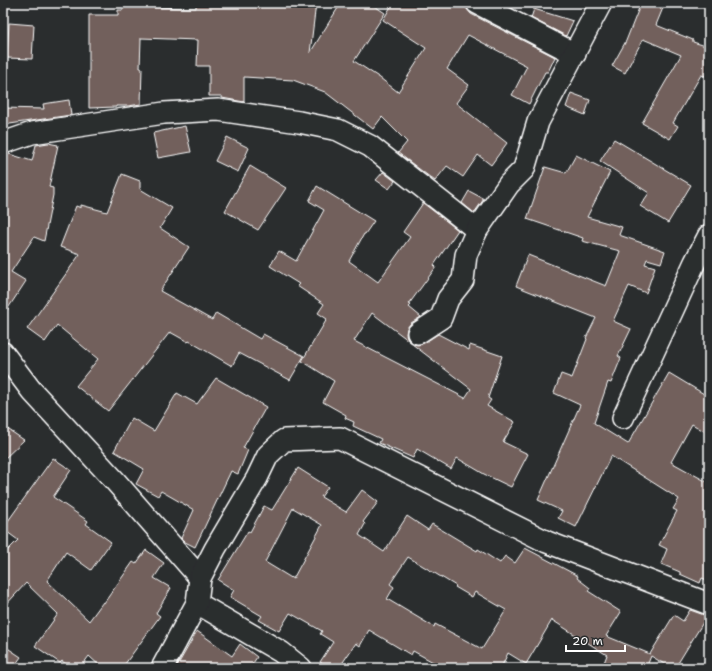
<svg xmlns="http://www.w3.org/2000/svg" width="712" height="671" font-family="'Shantell Sans',sans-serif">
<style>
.building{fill:#72605c;stroke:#fff;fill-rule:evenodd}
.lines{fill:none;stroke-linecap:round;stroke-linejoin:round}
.street-casing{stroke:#fff;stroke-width:24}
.street{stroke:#2a2d2e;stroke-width:21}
</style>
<rect width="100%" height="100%" fill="#2a2d2e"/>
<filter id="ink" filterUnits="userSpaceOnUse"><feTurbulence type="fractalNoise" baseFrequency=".025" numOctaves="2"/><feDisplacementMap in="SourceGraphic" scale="8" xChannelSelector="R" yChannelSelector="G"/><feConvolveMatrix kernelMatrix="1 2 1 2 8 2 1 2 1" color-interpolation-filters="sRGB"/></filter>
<g filter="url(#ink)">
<g class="building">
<path d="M124,3H143V7L196,8V3L259,4V3H316L310,53L341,3H370L385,13L354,61L380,78L398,92L426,48L383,20L393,3H465L467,9L471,14L555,57L548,72H545L529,104L512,95L527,66L468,35L447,69L469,85L456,103L507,143L491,165L478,155L463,177L447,166L435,181L398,153L407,142L382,117L373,129L325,92L293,80L244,77V102L222,98V96H209V66H197L198,40L141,38L140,68H142L141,104L128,106H116V107L89,108V15H118V10H123Z"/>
<path d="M641,3H665L656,25L693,40V42L709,47V77L701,75L673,123L678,126L670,139L642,123L681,55L643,39L625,73L612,66L626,41Z"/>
<path d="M534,9L573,21L566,36L531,18Z"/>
<path d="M9,23L34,25L32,59L7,58Z"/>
<path d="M571,93L590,100L585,115L566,107Z"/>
<path d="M69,100L71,115L3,125V108L44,109L43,104Z"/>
<path d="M185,126L191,152L158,158L153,133Z"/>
<path d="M227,137L249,148L238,172L215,161Z"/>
<path d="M614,139L691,185L668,223L640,206L649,193L600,161Z"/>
<path d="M48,143L58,145L49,187L53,188V195L44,241L34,237L11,272L26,281L3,316V166L7,154H9L32,161L36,145Z"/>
<path d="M576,155L610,172L587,217L622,227L619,235L665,251L661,263L647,259L645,264L655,267L646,293L629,286L613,321L631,329L618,356L621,358L611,383L608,382L594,423L628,444L669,373L709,397V434L692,424L671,462L709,483V581L702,578L700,583L680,574V572L661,564L667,549L659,545L677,511L673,509L679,499L611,456L576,527L558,518L562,511L538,500L580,405L554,393L561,374L572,378L587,339L586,338L596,318L516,286L528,255L606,286L620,251L582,241L583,238L527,219L545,167L566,173Z"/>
<path d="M250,166L286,188L258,230L225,211Z"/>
<path d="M383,172L395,181L389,189L376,180Z"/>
<path d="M122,174L140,181V189L172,208L160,228L189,247L160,291L212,320L216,313L260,339L263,334L304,356L290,380L239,353L232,366L189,341L188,342L170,332L108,411L76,386L98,359L57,325L45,342L27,329L80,254L60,247L76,206L81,208V205L107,212Z"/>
<path d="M317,186L374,221L365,234H364L349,261L378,282L410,237L403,232L423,203L458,230L434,265L436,267L409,304L411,305L409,307L421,317L411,323L407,328L406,334L408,339L412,343L372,313L354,341L465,398L471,389L412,344L418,345L424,343L438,334L469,350L470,345L502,356L488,398L491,400L487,406L515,422L503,442L528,454L511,487L484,474L457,458L451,469L417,449L413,458L379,443L381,439L353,426L354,422L345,418L346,415L323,402L334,381L302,361L327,319L318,313L324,304L297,286L299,284L270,266L279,251L296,261L324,210L309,201Z"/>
<path d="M469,191L484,199L474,213L462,203Z"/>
<path d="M216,378L266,407L243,448L248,450L238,474L231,471L195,547L185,542L181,538L194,510L161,491L158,496L136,484L144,469L114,451L132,418L154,431L177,393L197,404Z"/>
<path d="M3,426L24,440L3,460Z"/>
<path d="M53,458L71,470L53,497L88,521L86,524L111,542L91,570L66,552L47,581L89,621L103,602L104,603L133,562L136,564L146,550L164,563L154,578L171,588L156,613L160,616L122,668H102L89,656L80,668H71L62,661L60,663L35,646L58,614L26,583L3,608V555L18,540L3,529V528Z"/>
<path d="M298,468L328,487L321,497L346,512L362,490L378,502L363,522L365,524L359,535L384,552L407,516L428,530L432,524L477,551L478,549L500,563L505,556L515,563L525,548L578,576L577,578L590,588L588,591L621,612L606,636L650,654L674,615L683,621L690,610L707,616L675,668H671L651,656L646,668H602L607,655L552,620L526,664L508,653L501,668H444L413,651L411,655L369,630L360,646L356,643L339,668H329L320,662L333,642L320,634L322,631L290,613L279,631L259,620L262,616L230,597L234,590L218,580L248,531L250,532L264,506L272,510ZM293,508L322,525L293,579L265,562ZM408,557L456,586L455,587L472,597L475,592L506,610L482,649L435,624L434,627L387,599L394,587L390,584Z"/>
<path d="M197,631L232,656L240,644L257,657L250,668H176Z"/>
<path d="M3,645L21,657L13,668H3Z"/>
</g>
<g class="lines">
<defs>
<g id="street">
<path d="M477,3L575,54"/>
<path d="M3,143L32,133L164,113L218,110L299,122L338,130L370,146L477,230"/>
<path d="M418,333L441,318L448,299L463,280L466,255L477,230L509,184L524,169L538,122L601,3"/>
<path d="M3,353L31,390L116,482L200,578"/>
<path d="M623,418L695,262L709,235"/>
<path d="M197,603L281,652L301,668"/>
<path d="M162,668L197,603L200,578L215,549L257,478L268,455L284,440L340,438L547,542L709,604"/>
</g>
</defs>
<use href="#street" class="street-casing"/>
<use href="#street" class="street"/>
</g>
</g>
<rect width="712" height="671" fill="none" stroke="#2a2d2e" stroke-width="16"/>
<rect x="8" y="8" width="696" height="655" fill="none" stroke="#fff" stroke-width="1.5" filter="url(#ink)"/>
<path d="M566 645v6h59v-6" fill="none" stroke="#ffffff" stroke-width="2"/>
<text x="572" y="645" font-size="12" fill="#ffffff" stroke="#2a2d2e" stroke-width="3" paint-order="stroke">20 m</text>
</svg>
